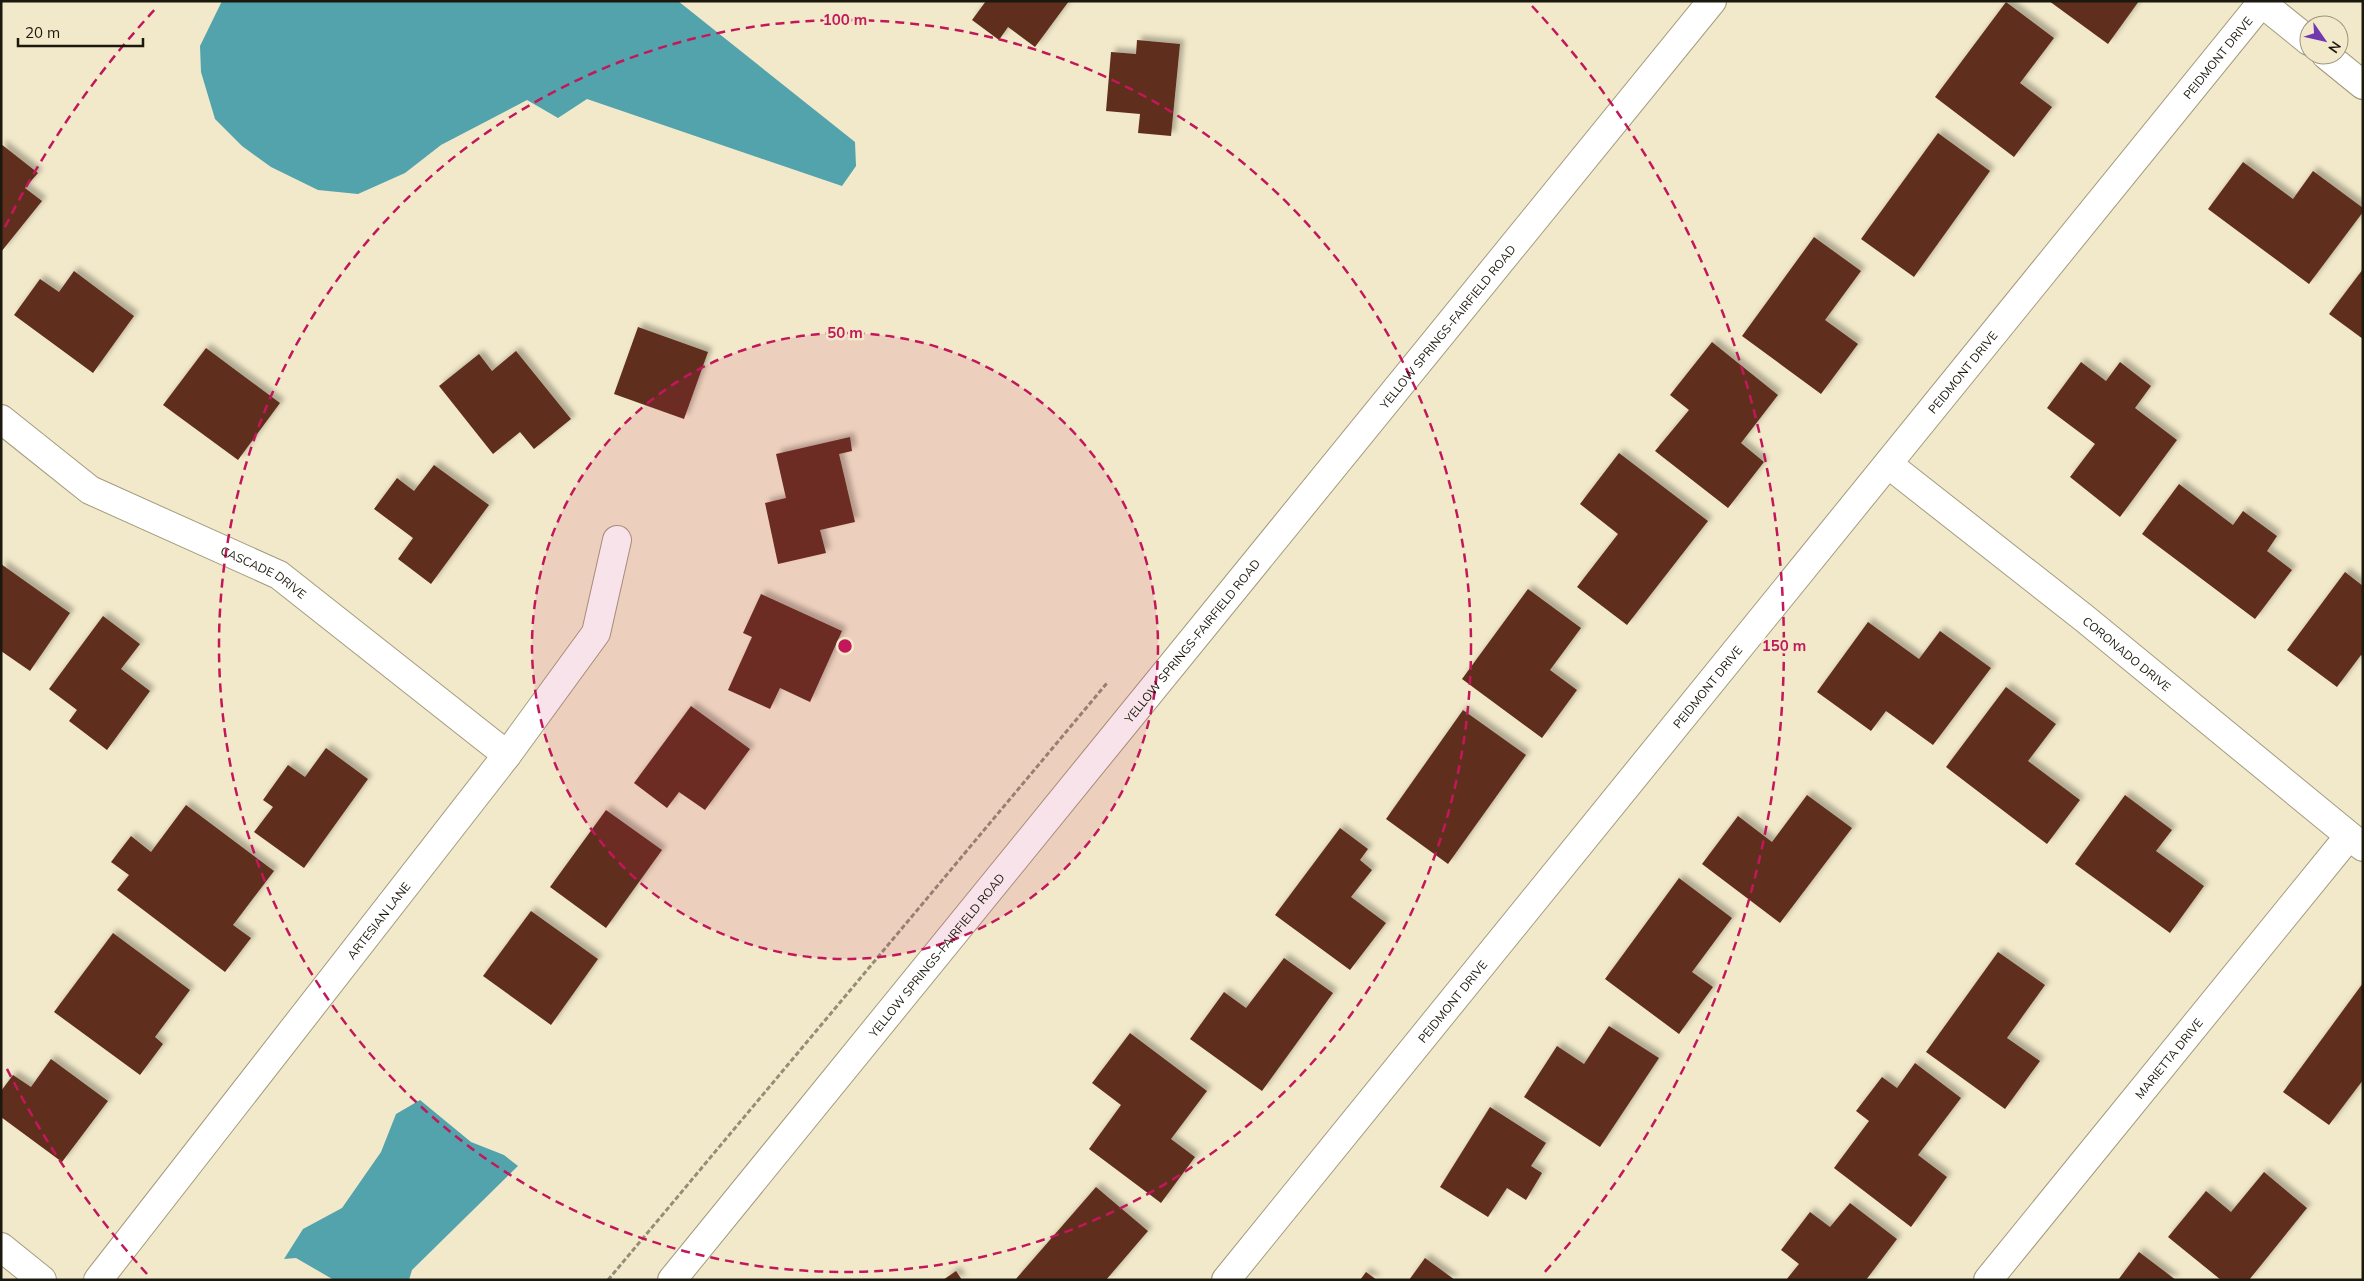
<svg xmlns="http://www.w3.org/2000/svg" width="2364" height="1281" font-family="Mulish,sans-serif">
<style>
.water{fill:#52a3ac}
.building{fill:#612e1c;filter:url(#shadow)}
.lines{fill:none;stroke-linecap:round;stroke-linejoin:round}
.minor-casing{stroke:#a49b7e;stroke-width:30}
.secondary-casing{stroke:#a49b7e;stroke-width:30}
.path{stroke:#948d77;stroke-width:3;stroke-dasharray:5 2.5;stroke-linecap:butt}
.minor{stroke:#fff;stroke-width:28}
.secondary{stroke:#fff;stroke-width:28}
.ring{fill:none;stroke:#c2185b;stroke-width:2.5;stroke-dasharray:9 6}
.labels{text-anchor:middle;dominant-baseline:central;stroke-width:5;stroke-linejoin:round;paint-order:stroke}
.street-label{font-size:12px;fill:#1b180d;stroke:#f2e9ca}
.centre{fill:#c2185b;stroke:#f2e9ca;stroke-width:2.5}
.ring-label{font-size:15px;text-anchor:middle;font-weight:bold;fill:#c2185b;stroke:#f2e9ca;stroke-width:5;stroke-linejoin:round;paint-order:stroke}
</style>
<defs>
<filter id="shadow"><feDropShadow dx="4.5" dy="-4.5" stdDeviation="2.5" flood-color="#0004"/></filter>
</defs>
<rect width="100%" height="100%" fill="#f2e9ca"/>
<g class="water">
<path d="M222,1H678L855,142L856,166L842,186L587,99L558,118L527,100L441,145L405,173L358,194L318,190L271,167L242,146L215,119L201,72L200,46Z"/>
<path d="M420,1100L471,1142L504,1155L518,1166L412,1270L409,1280H334L296,1258L284,1259L303,1229L342,1208L381,1152L396,1114Z"/>
</g>
<g class="building">
<path d="M986,1H1069L1035,47L1008,27L999,40L972,20Z"/>
<path d="M2049,1H2139L2108,44Z"/>
<path d="M2006,2L2054,38L2020,83L2052,107L2014,157L1935,97Z"/>
<path d="M1137,40L1180,44L1171,136L1138,133L1140,114L1106,111L1111,52L1136,54Z"/>
<path d="M1938,133L1990,171L1914,277L1861,239Z"/>
<path d="M1,144L38,173L25,188L42,201L1,252Z"/>
<path d="M2243,162L2293,199L2313,171L2363,208V212L2309,284L2208,209Z"/>
<path d="M1814,237L1861,271L1825,320L1858,344L1821,394L1742,336Z"/>
<path d="M2363,269V339L2329,314Z"/>
<path d="M74,271L134,316L93,373L14,315L40,279L59,292Z"/>
<path d="M638,327L708,352L684,419L614,394Z"/>
<path d="M1712,342L1778,395L1741,443L1764,462L1728,508L1655,451L1689,410L1670,395Z"/>
<path d="M206,348L280,403L238,460L163,405Z"/>
<path d="M516,351L571,419L534,449L520,432L493,454L439,386L479,354L492,371Z"/>
<path d="M2081,362L2106,381L2120,362L2151,386L2135,408L2177,440L2120,517L2070,477L2095,444L2047,408Z"/>
<path d="M850,437L852,451L839,454L855,522L820,530L826,553L778,564L765,503L786,498L776,454Z"/>
<path d="M1619,453L1708,521L1627,625L1577,587L1618,534L1580,504Z"/>
<path d="M434,465L489,505L431,584L398,559L413,538L374,509L397,478L414,491Z"/>
<path d="M2179,484L2233,525L2243,511L2277,536L2267,551L2292,570L2255,619L2142,534Z"/>
<path d="M1,564L70,613L30,671L1,651Z"/>
<path d="M2345,572L2363,586V657L2361,655L2337,687L2287,650Z"/>
<path d="M1528,589L1581,628L1550,670L1577,690L1542,738L1462,679Z"/>
<path d="M761,594L842,631L810,702L780,688L770,709L728,690L752,637L743,633Z"/>
<path d="M103,616L140,644L121,669L150,691L107,750L69,721L77,710L49,689Z"/>
<path d="M1868,622L1919,659L1940,631L1991,668L1933,745L1886,711L1871,731L1817,692Z"/>
<path d="M2006,687L2056,724L2028,761L2080,800L2047,844L1946,767Z"/>
<path d="M691,706L750,749L705,810L679,792L667,808L634,783Z"/>
<path d="M1463,710L1526,755L1448,864L1386,819Z"/>
<path d="M326,748L368,779L304,868L254,832L273,807L263,800L288,765L305,777Z"/>
<path d="M1807,795L1852,828L1780,923L1702,864L1738,816L1772,842Z"/>
<path d="M2125,795L2172,830L2156,851L2204,886L2170,933L2075,864Z"/>
<path d="M186,805L274,871L233,925L251,938L225,972L117,890L129,875L111,862L131,836L151,852Z"/>
<path d="M606,810L662,850L606,928L550,887Z"/>
<path d="M1340,828L1368,849L1360,860L1372,870L1351,897L1386,923L1350,970L1275,915Z"/>
<path d="M1679,878L1732,918L1692,972L1713,987L1679,1034L1605,979Z"/>
<path d="M531,911L598,959L551,1025L483,976Z"/>
<path d="M113,933L190,990L155,1037L163,1044L140,1075L54,1012Z"/>
<path d="M1998,952L2045,985L2007,1038L2040,1061L2005,1109L1926,1052Z"/>
<path d="M1284,958L1333,993L1262,1091L1190,1039L1224,992L1246,1008Z"/>
<path d="M2363,983V1080L2329,1125L2283,1092Z"/>
<path d="M1609,1026L1659,1058L1600,1147L1524,1097L1557,1046L1584,1064Z"/>
<path d="M1130,1033L1207,1091L1171,1139L1195,1157L1161,1203L1089,1149L1121,1105L1092,1083Z"/>
<path d="M51,1059L108,1101L62,1162L1,1117V1091L13,1075L31,1087Z"/>
<path d="M1915,1063L1961,1098L1918,1155L1947,1177L1911,1227L1834,1168L1869,1121L1856,1111L1882,1077L1897,1088Z"/>
<path d="M1490,1107L1546,1143L1531,1166L1542,1173L1526,1200L1507,1188L1488,1217L1440,1187Z"/>
<path d="M2264,1172L2307,1208L2249,1280H2221L2168,1237L2206,1191L2231,1212Z"/>
<path d="M1096,1187L1148,1231L1106,1280H1015Z"/>
<path d="M1850,1203L1897,1239L1866,1280H1786L1799,1264L1781,1250L1810,1212L1830,1227Z"/>
<path d="M2139,1252L2176,1280H2118Z"/>
<path d="M1425,1258L1455,1280H1409Z"/>
<path d="M956,1271L962,1280H943Z"/>
<path d="M1366,1272L1377,1280H1360Z"/>
</g>
<g class="lines">
<defs>
<g id="minor">
<path d="M2262,3L2309,41"/>
<path d="M2326,55L2363,85"/>
<path id="s1" d="M1,419L90,490L279,575L507,755"/>
<path id="s2" d="M1888,464L2084,618L2363,847"/>
<path d="M1,1247L42,1280"/>
<path id="s3" d="M98,1280L507,755L596,633L617,540"/>
<path id="s4" d="M1226,1280L2263,1"/>
<path id="s5" d="M1988,1280L2349,836"/>
</g>
<g id="secondary">
<path id="s6" d="M672,1280L1712,1"/>
</g>
</defs>
<use href="#minor" class="minor-casing"/>
<use href="#secondary" class="secondary-casing"/>
<path class="path" d="M608,1280L1107,683"/>
<use href="#minor" class="minor"/>
<use href="#secondary" class="secondary"/>
</g>
<circle cx="845" cy="646" r="313" fill="#c2185b" fill-opacity=".12"/>
<g class="ring">
<circle cx="845" cy="646" r="313"/>
<circle cx="845" cy="646" r="626"/>
<path d="M147 1274A939 939 0 0 1 5 1065M5 227A939 939 0 0 1 158 6M1532 6A939 939 0 0 1 1543 1274"/>
</g>
<g class="labels">
<g class="street-label">
<text stroke="none"><textPath href="#s4" startOffset="1574">PEIDMONT DRIVE</textPath></text>
<text stroke="none"><textPath href="#s6" startOffset="1229">YELLOW SPRINGS-FAIRFIELD ROAD</textPath></text>
<text stroke="none"><textPath href="#s4" startOffset="1169">PEIDMONT DRIVE</textPath></text>
<text stroke="none"><textPath href="#s1" startOffset="306">CASCADE DRIVE</textPath></text>
<text stroke="none"><textPath href="#s6" startOffset="824">YELLOW SPRINGS-FAIRFIELD ROAD</textPath></text>
<text stroke="none"><textPath href="#s2" startOffset="305">CORONADO DRIVE</textPath></text>
<text stroke="none"><textPath href="#s4" startOffset="764">PEIDMONT DRIVE</textPath></text>
<text stroke="none"><textPath href="#s3" startOffset="456">ARTESIAN LANE</textPath></text>
<text stroke="none"><textPath href="#s6" startOffset="419">YELLOW SPRINGS-FAIRFIELD ROAD</textPath></text>
<text stroke="none"><textPath href="#s4" startOffset="359">PEIDMONT DRIVE</textPath></text>
<text stroke="none"><textPath href="#s5" startOffset="286">MARIETTA DRIVE</textPath></text>
</g>
</g>
<circle cx="845" cy="646" r="8" class="centre"/>
<g class="ring-label">
<text x="845" y="25">100 m</text>
<text x="845" y="338">50 m</text>
<text x="1784" y="651">150 m</text>
</g>
<rect width="2364" height="1281" fill="none" stroke="#1b180d" stroke-width="5"/>
<g transform="translate(2324 40) rotate(124)"><circle r="24" fill="#f2e9ca" stroke="#9c957e"/>
<path d="M0-4L9 19L0 12L-9 19Z" fill="#7039b0"/>
<text y="-8" font-size="14" font-weight="bold" text-anchor="middle" fill="#1b180d">N</text>
</g>
<path d="M18 38v8h125v-8" fill="none" stroke="#1b180d" stroke-width="2.5"/>
<text x="25" y="38" font-size="15" fill="#1b180d" stroke="#f2e9ca" stroke-width="4" paint-order="stroke">20 m</text>
</svg>
